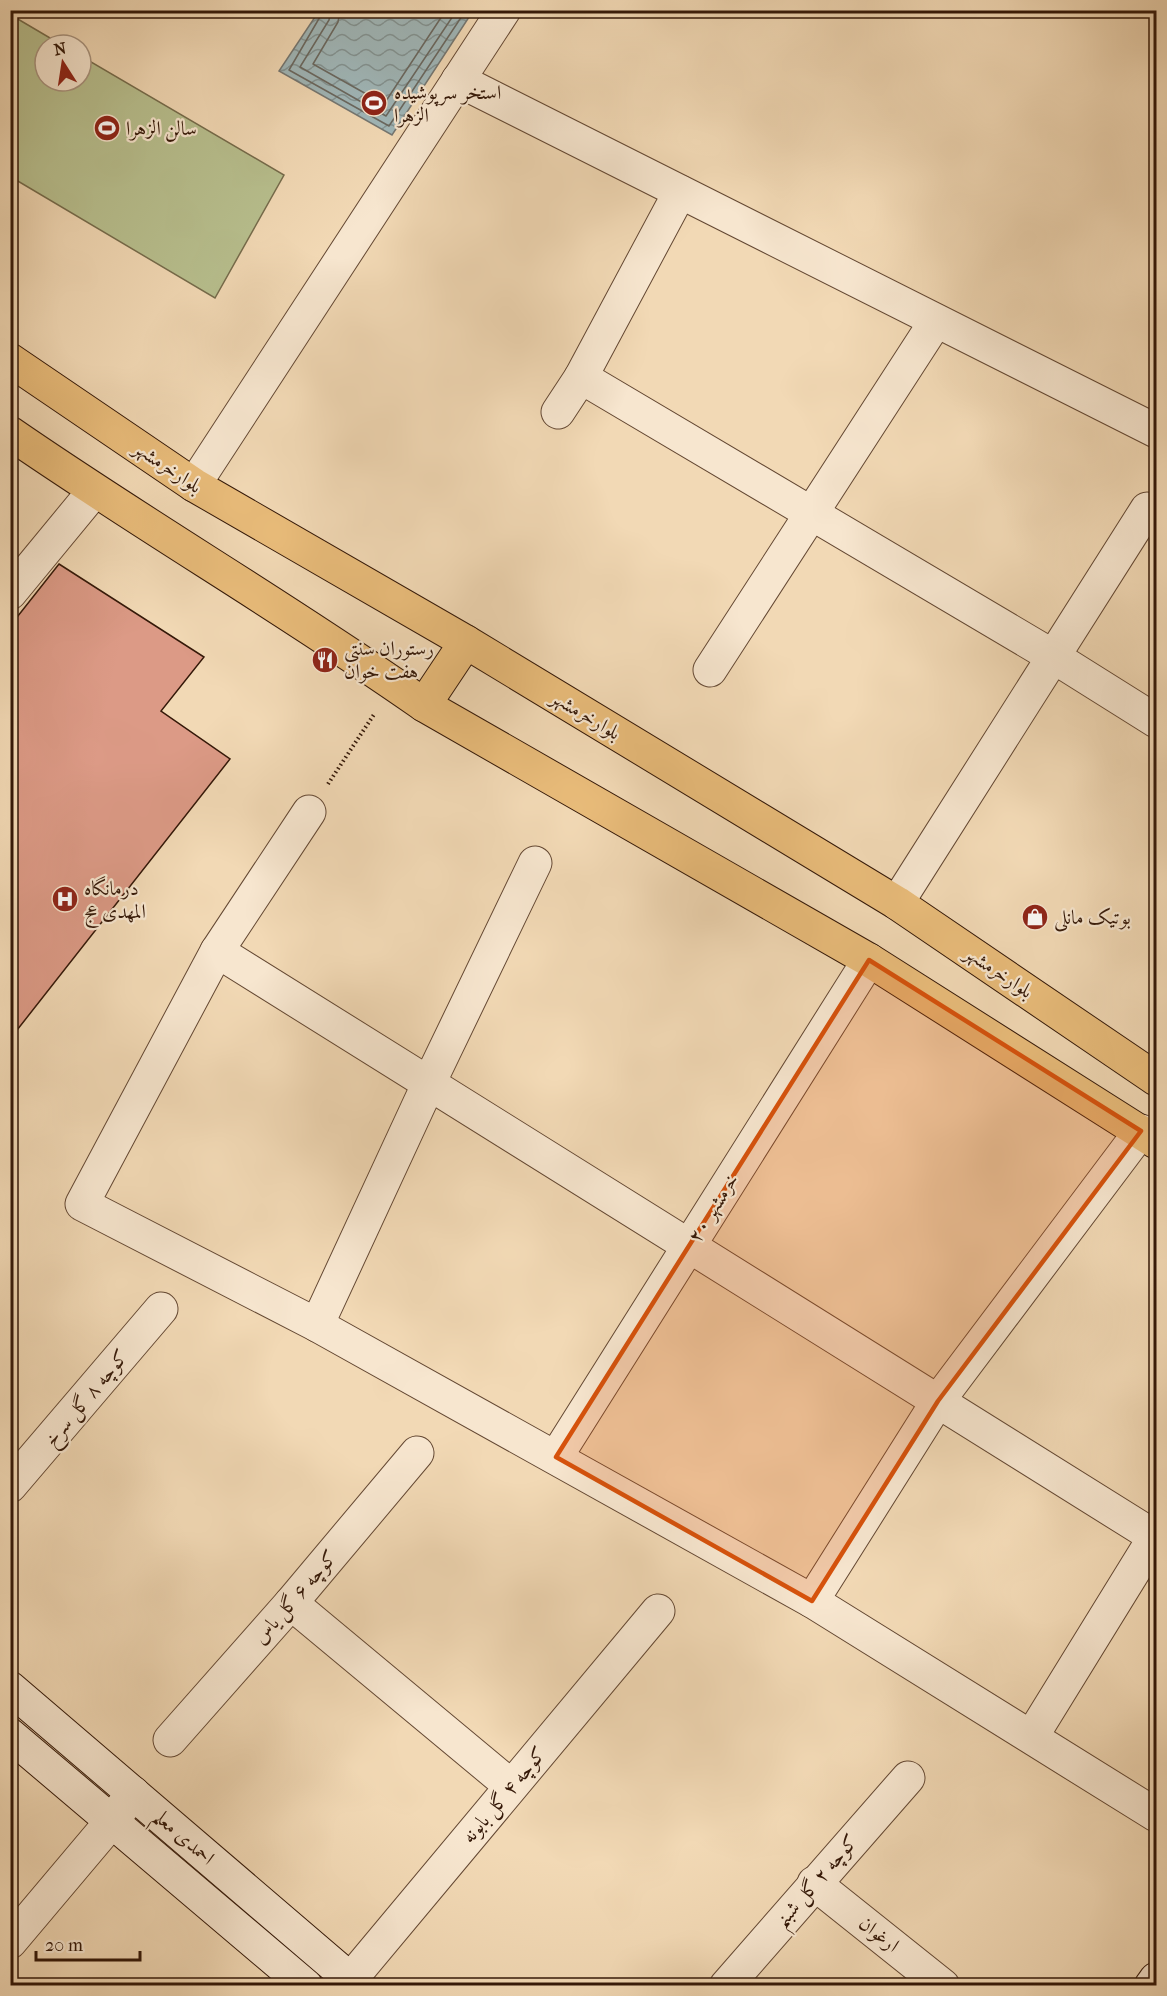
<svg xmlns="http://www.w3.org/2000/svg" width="1167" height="1996" font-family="'IM FELL French Canon',Amiri,serif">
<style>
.green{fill:#b8c08f;stroke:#766c4c;stroke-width:1.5}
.water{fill:url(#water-waves);stroke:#757772;stroke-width:1.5}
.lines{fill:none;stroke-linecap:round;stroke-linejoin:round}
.shore{stroke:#6a6860;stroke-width:1.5}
.building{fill:#dc9a86;stroke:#341808;stroke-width:1.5}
.street-casing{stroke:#644833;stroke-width:35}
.secondary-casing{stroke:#341808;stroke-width:35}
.primary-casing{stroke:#341808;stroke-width:35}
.path{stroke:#341808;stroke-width:4;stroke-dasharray:1.5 3;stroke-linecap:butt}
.street{stroke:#f7e6cf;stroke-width:33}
.secondary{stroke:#f7e6cf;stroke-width:33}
.primary{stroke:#e9bc7a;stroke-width:33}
.marked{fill:#d6520c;fill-opacity:0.2;stroke:#d6520c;stroke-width:4.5;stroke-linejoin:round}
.labels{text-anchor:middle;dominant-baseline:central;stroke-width:4.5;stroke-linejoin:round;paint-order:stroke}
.poi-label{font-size:20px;fill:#341808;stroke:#f7e6cf;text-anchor:start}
.street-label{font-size:20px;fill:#341808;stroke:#f7e6cf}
</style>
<defs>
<pattern id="water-waves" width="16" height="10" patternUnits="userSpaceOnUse" patternTransform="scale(1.5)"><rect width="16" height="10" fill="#a0b7b9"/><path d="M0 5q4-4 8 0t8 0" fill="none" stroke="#839494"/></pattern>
</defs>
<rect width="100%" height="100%" fill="#f2d9b5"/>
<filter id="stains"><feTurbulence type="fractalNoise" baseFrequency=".00333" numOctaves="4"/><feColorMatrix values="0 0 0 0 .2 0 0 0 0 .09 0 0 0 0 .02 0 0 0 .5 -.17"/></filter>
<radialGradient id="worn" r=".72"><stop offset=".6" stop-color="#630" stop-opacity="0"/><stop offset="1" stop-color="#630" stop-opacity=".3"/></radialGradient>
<path class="green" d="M11,15L62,45H45V81H81V56L284,175L215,298L11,177Z"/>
<path class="water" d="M319,11V10L473,11L392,135L279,71Z"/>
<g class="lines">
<g class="shore">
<path d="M324,10L289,70L389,126L466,10"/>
<path d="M331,10L329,20L300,67L386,116L457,10"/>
<path d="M340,10L338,22L313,64L384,104L446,10"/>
</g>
</g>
<path class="building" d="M59,564L204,657L161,711L230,759L10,1039V626Z"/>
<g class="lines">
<defs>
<g id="street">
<path d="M458,80L1156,431"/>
<path d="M581,377L1054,657L1156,721"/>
<path d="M558,412L581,377L680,192"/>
<path d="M194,485L504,10"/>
<path d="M10,593L94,491"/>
<path d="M710,670L936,321"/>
<path d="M309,812L217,951L82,1204L317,1325L812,1601L1156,1815"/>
<path d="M897,903L1147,509"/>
<path d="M217,951L1155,1537"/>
<path d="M317,1325L429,1083L535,863"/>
<path d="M556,1457L869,960"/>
<path d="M10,1486L161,1309"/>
<path d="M812,1601L938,1401L1141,1131"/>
<path d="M291,1603L511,1786"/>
<path d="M1032,1736L1156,1535"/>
<path d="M170,1740L291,1603L417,1453"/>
<path d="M814,1883L943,1986"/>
<path d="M10,1942L112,1821L133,1793"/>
<path d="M345,1986L658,1611"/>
<path d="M726,1986L908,1778"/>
</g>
<g id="secondary">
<path d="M10,1688L358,1986"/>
<path d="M10,1735L306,1986"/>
<path d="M1151,1986L1156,1979"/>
</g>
<g id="primary">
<path d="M10,360L194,485L466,642L897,903L1156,1079"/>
<path d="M10,433C146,527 289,610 424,705L869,960L1156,1142"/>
<path d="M424,705L466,642"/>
</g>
</defs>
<use href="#street" class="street-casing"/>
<use href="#secondary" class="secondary-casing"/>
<use href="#primary" class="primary-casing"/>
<path class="path" d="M328,784L375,713"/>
<use href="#street" class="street"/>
<use href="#secondary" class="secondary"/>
<use href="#primary" class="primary"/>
</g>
<path class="marked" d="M869,960L1141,1131L938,1401L812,1601L556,1457Z"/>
<defs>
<symbol id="stadium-disc" viewBox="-11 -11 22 22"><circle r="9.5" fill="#8f2418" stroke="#f7e6cf"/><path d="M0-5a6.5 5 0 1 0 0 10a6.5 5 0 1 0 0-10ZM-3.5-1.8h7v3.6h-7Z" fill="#fff"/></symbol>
<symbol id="restaurant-disc" viewBox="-11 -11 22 22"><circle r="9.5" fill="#8f2418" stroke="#f7e6cf"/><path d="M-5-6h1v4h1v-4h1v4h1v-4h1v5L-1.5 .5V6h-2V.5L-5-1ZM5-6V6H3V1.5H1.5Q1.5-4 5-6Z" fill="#fff"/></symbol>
<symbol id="hospital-disc" viewBox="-11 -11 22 22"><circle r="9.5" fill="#8f2418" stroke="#f7e6cf"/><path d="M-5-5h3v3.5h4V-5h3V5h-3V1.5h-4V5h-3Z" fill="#fff"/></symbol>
<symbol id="shop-disc" viewBox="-11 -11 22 22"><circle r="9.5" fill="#8f2418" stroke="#f7e6cf"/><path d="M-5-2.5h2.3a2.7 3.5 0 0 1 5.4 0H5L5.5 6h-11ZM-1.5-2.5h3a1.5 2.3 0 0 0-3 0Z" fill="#fff"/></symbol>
</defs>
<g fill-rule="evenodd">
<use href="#stadium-disc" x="359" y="88" width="30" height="30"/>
<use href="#stadium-disc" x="92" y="113" width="30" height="30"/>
<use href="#restaurant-disc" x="310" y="645" width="30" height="30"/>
<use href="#hospital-disc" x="50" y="884" width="30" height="30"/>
<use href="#shop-disc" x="1020" y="902" width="30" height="30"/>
</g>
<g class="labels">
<g class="poi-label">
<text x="394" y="92">استخر سرپوشیده<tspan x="394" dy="23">الزهرا</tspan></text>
<text x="126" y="128">سالن الزهرا</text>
<text x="344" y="648">رستوران سنتى<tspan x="344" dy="23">هفت خوان</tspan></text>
<text x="84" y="888">درمانگاه<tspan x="84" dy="23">المهدی عج</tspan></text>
<text x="1054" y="917">بوتیک مانلی</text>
</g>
<g class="street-label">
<text transform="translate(168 467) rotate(34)">بلوارخرمشهر</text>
<text transform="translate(586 715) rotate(31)">بلوارخرمشهر</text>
<text transform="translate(999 972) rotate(34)">بلوارخرمشهر</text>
<text transform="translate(713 1208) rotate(-58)">خرمشهر ۲۰</text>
<text transform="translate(86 1398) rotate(-50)">کوچه ۸ گل سرخ</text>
<text transform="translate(295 1597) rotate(-49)">کوچه ۶ گل یاس</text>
<text transform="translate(504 1795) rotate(-50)">کوچه ۴ گل بابونه</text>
<text transform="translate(184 1837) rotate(41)">احمدی معلم</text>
<text transform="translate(816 1881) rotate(-49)">کوچه ۲ گل شبنم</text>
<text transform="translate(879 1934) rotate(38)">ارغوان</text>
</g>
</g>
<rect width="1167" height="1996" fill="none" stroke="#f2d9b5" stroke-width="36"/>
<rect x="12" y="12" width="1143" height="1972" fill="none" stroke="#341808" stroke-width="3"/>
<rect x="18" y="18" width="1131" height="1960" fill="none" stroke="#341808" stroke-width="1.5"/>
<g transform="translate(63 63) rotate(348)"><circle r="28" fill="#f7e6cf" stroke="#a9947f" stroke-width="1.5"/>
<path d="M0-4.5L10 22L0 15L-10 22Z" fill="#8f2418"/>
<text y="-9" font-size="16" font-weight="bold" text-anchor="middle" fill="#341808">N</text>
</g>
<path d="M36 1951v9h104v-9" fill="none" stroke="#341808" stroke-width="3"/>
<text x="45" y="1951" font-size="18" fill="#341808" stroke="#f7e6cf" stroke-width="4.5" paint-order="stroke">20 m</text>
<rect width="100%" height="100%" filter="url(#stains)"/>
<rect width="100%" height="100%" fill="url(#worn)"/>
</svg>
